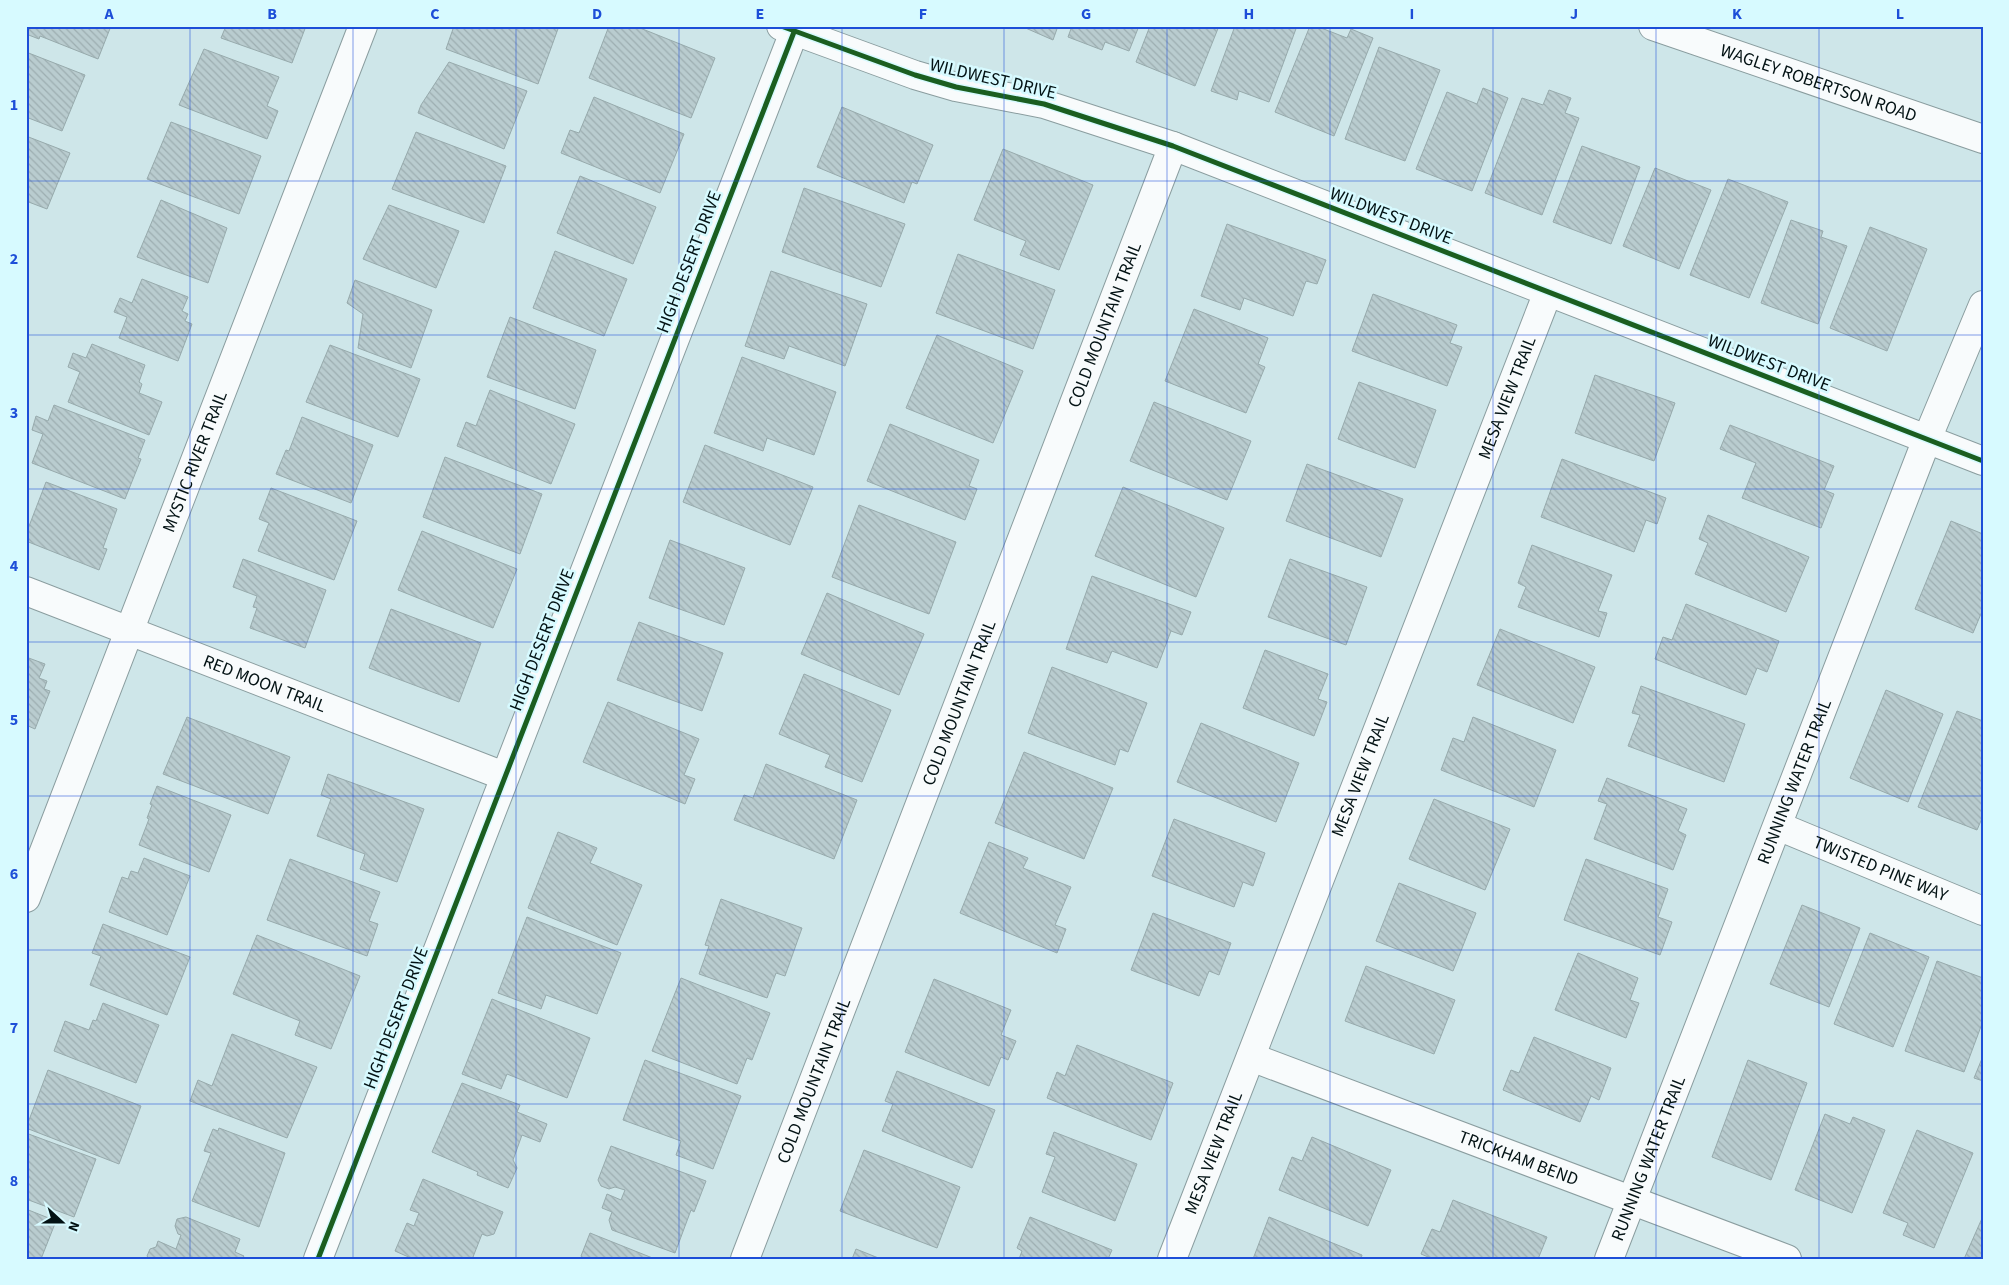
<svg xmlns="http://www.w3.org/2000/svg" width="2009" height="1285" font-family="'Source Sans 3',sans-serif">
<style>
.building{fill:url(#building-back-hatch);stroke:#97aaac}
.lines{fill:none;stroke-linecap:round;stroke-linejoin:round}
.minor-casing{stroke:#8a9d9f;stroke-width:30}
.tertiary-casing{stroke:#8a9d9f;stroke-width:30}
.minor{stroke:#f8fbfc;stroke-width:28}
.tertiary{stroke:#f8fbfc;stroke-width:28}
.cycleway-casing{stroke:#d7faff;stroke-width:8}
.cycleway{stroke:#1b5e20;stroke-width:5}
.grid{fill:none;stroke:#1d4ed8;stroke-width:1;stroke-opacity:0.55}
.labels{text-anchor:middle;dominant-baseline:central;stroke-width:5;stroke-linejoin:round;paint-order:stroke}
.street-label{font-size:18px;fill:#031214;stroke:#d7faff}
.neatline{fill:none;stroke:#1d4ed8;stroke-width:2}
.grid-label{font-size:16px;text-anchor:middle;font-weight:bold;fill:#1d4ed8}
</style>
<defs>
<pattern id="building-back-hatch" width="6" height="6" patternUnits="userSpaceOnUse" patternTransform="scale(1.25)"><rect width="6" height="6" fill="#b9cccf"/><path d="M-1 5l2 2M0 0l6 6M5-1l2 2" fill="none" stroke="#9daeb1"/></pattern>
</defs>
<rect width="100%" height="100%" fill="#cee6e9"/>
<g class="building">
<path d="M26,26H111L98,59L40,36L39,39L26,34Z"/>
<path d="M226,26H306L292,63L221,38Z"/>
<path d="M454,26H559L538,84L446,49Z"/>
<path d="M609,26H635L715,58L691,118L589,78Z"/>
<path d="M1021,26H1058L1053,40Z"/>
<path d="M1072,26H1139L1129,51L1105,42L1102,50L1068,37Z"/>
<path d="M1150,26H1219L1195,86L1136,62Z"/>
<path d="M1235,26H1297L1269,102L1239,91L1237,100L1211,91Z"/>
<path d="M1310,26H1316L1347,38L1351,29L1373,38L1334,136L1275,112Z"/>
<path d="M1379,47L1440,70L1405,161L1345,139Z"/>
<path d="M204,49L279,77L267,106L278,111L267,139L179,105Z"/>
<path d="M26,52L85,75L62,131L26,117Z"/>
<path d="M449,62L527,91L504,149L418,113L421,105Z"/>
<path d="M1483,88L1508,98L1472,191L1416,169L1447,92L1477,104Z"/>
<path d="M1549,90L1571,98L1565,113L1579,118L1542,215L1485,193L1522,98L1543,105Z"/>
<path d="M594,97L684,134L660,193L561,153L570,130L579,133Z"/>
<path d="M842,107L933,145L917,184L912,182L904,203L817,167Z"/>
<path d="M171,122L261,156L239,214L147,179Z"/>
<path d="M416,132L506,166L484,223L392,189Z"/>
<path d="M26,136L70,153L47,209L26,201Z"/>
<path d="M1582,146L1640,167L1611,244L1553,222Z"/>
<path d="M1003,149L1093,185L1059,270L1020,255L1026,241L974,220Z"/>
<path d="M1655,168L1711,190L1679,269L1623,246Z"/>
<path d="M580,176L656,207L633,264L557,233Z"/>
<path d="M1728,179L1788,202L1749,298L1690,275Z"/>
<path d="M804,188L905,224L881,287L782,252Z"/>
<path d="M161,200L227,228L208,283L137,257Z"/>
<path d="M389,205L459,231L436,288L363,259Z"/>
<path d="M1791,220L1823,231L1821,237L1847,246L1818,324L1761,303Z"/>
<path d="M1227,224L1326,260L1317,284L1306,281L1293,316L1244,298L1240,310L1201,296Z"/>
<path d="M1870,227L1927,249L1887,351L1830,328Z"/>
<path d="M555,251L627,279L604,336L533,308Z"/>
<path d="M958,254L1055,290L1033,349L936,313Z"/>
<path d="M771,271L867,304L845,366L789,346L784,359L745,346Z"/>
<path d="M142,279L188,297L182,311L188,314L185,321L192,324L178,361L119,338L127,317L114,312L120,298L132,303Z"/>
<path d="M355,280L432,310L411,368L358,348L363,314L347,303Z"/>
<path d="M1373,294L1457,325L1450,343L1462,347L1447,386L1352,351Z"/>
<path d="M1194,309L1268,338L1258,364L1265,367L1246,413L1165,381Z"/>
<path d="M510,317L596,350L575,409L487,377Z"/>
<path d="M937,335L1023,371L993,443L906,408Z"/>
<path d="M92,344L145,365L139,382L142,384L139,393L162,402L149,435L68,402L80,372L68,367L73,353L86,358Z"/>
<path d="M330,345L420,379L398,437L306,402Z"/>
<path d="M742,357L836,392L814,455L767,438L763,451L714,433Z"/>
<path d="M1595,375L1675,403L1654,461L1575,433Z"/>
<path d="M1359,382L1436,410L1415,468L1338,439Z"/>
<path d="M490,390L575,424L551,484L457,446L466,422L476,426Z"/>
<path d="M1154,402L1251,441L1227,500L1130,461Z"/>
<path d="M54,405L145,440L138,458L141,459L125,499L32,463L43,434L32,430L36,416L48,421Z"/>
<path d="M302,417L373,445L351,503L276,474L286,450L289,451Z"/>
<path d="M890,424L979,460L969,486L977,489L965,520L867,481Z"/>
<path d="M1730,425L1834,466L1824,490L1834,494L1821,528L1742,498L1756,463L1720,449Z"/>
<path d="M705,445L813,487L790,545L683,502Z"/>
<path d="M445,457L542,494L520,554L423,517Z"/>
<path d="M1562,459L1666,498L1657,524L1646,520L1634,552L1541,517Z"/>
<path d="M1307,464L1403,499L1381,557L1286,521Z"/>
<path d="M46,482L117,509L103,548L107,549L99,570L26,541V534Z"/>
<path d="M1123,487L1224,528L1196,597L1095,556Z"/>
<path d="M271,488L357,521L334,580L258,551L269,523L259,519Z"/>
<path d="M859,505L956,542L929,614L832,577Z"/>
<path d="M1708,515L1809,557L1786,612L1695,574L1708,543L1699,539Z"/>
<path d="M1951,521L1983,534V609L1973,633L1915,609Z"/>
<path d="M422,531L517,569L493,628L398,590Z"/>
<path d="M670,540L745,568L724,625L649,598Z"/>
<path d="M1532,545L1612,575L1598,611L1607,613L1599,637L1518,607L1526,587L1518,583Z"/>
<path d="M243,559L326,590L305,648L250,628L257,608L253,607L257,596L233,587Z"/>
<path d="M1290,559L1367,587L1346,645L1268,617Z"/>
<path d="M1092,576L1191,612L1182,635L1171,631L1157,668L1112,651L1107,663L1066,649Z"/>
<path d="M827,593L924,634L899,695L801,654Z"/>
<path d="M1686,604L1779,641L1767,672L1757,668L1746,695L1655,659L1663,637L1672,640Z"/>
<path d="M391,609L481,643L459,702L369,668Z"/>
<path d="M639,622L723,653L702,711L617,680Z"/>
<path d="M1500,629L1595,667L1573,723L1477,685Z"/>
<path d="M1265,650L1328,674L1318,699L1327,702L1314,736L1243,708Z"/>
<path d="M26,657L45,664L39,678L47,681L44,689L50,691L35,729L26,725Z"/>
<path d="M1052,667L1147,703L1128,752L1120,749L1115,765L1028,733Z"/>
<path d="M804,674L891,710L862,782L825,767L830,755L779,734Z"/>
<path d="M1641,686L1745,724L1724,782L1628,746L1640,715L1632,713Z"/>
<path d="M1886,690L1943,714L1908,802L1850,778Z"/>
<path d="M608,702L699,739L684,775L695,779L685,804L583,762Z"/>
<path d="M1957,711L1983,721V816L1977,830L1918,807Z"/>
<path d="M187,717L290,757L268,814L163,774Z"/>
<path d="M1473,717L1556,750L1534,807L1441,770L1453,738L1464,742Z"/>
<path d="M1201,723L1299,763L1276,822L1177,782Z"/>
<path d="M1024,752L1113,788L1084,859L995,823Z"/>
<path d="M766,764L857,800L834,859L734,820L744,795L753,798Z"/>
<path d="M328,774L424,809L397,882L360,869L365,854L317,836L331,799L321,795Z"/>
<path d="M1607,778L1687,809L1678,831L1686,835L1673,870L1594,839L1607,804L1598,801Z"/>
<path d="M157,786L231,815L209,872L139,845L149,819L147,818L152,805L150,804Z"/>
<path d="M1434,799L1510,829L1485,890L1409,859Z"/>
<path d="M1174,819L1265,853L1253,886L1243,882L1234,907L1152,876Z"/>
<path d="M558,832L597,848L590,863L642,885L617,945L528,908Z"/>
<path d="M989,842L1028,858L1023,868L1071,887L1055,925L1066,929L1057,953L960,913Z"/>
<path d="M144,858L190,876L167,935L109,912L122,877L128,879L131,871L138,873Z"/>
<path d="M290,859L380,892L369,921L378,924L367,956L267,920Z"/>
<path d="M1586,859L1668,889L1658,917L1672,922L1660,955L1564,920Z"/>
<path d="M1399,883L1476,913L1453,971L1376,941Z"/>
<path d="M721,899L802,928L785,976L776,973L767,998L699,974L709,946L705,945Z"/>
<path d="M1802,905L1860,928L1829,1007L1770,984Z"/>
<path d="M1153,913L1231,943L1219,975L1209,971L1199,996L1131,970Z"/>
<path d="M527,917L621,953L597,1014L546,995L541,1009L498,993Z"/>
<path d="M103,924L190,957L167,1015L90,985L101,956L92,953Z"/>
<path d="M1870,933L1929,957L1893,1047L1834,1024Z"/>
<path d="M257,935L360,976L331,1049L295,1035L300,1021L233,994Z"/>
<path d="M1578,953L1638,978L1630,1000L1639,1003L1626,1038L1555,1010Z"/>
<path d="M1937,961L1983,978V1021L1964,1072L1905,1051Z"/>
<path d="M1366,966L1455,1000L1434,1054L1345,1021Z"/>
<path d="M681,978L770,1013L752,1060L747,1058L737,1084L652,1051Z"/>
<path d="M934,979L1011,1010L1001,1035L1016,1041L1008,1060L1001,1057L989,1086L905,1052Z"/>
<path d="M492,999L590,1038L567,1098L507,1074L501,1089L462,1074Z"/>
<path d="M103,1003L159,1025L136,1083L54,1051L65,1021L89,1030L93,1020L96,1021Z"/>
<path d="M232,1034L317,1067L287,1138L190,1101L198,1080L212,1086Z"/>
<path d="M1534,1037L1611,1068L1599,1100L1591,1096L1580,1122L1503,1090L1511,1070L1519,1073Z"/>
<path d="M1077,1045L1173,1083L1151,1140L1047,1098L1057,1072L1065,1076Z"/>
<path d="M1983,1056V1081L1974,1078Z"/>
<path d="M645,1060L741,1096L713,1169L676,1155L681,1141L623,1120Z"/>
<path d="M1748,1060L1807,1083L1771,1180L1712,1157Z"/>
<path d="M48,1070L141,1106L119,1164L26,1128Z"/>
<path d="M897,1071L995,1110L972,1168L882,1131L893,1104L885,1101Z"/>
<path d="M462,1083L520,1105L517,1112L547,1124L540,1142L522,1135L513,1160L517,1168L508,1188L477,1175L478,1172L432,1152Z"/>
<path d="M1825,1114L1850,1124L1853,1117L1885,1130L1852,1213L1795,1190Z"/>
<path d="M219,1128L285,1153L259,1227L192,1201L211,1153L204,1151L213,1129L218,1131Z"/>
<path d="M1917,1130L1973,1153L1934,1248L1903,1235L1908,1223L1883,1213Z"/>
<path d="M1054,1132L1137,1164L1115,1221L1042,1192L1055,1157L1046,1154Z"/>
<path d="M26,1133L96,1159L74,1217L26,1199Z"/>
<path d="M1312,1137L1391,1170L1368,1226L1279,1190L1292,1157L1302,1161Z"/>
<path d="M611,1146L706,1181L694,1212L691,1210L675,1253L612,1230L609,1220L612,1212L602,1208L607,1194L621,1200L625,1190L615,1187L609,1189L601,1186L598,1180Z"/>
<path d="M864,1150L960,1187L937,1248L840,1211Z"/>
<path d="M423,1179L503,1212L494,1234L487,1236L482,1234L473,1257L477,1259H413L395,1251L407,1223L414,1226L419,1213L410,1210Z"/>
<path d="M1453,1200L1547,1237L1538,1259H1433L1421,1254L1432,1229L1440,1232Z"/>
<path d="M26,1209L56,1221L41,1259H26Z"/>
<path d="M1983,1216V1259H1964Z"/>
<path d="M186,1217L240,1239L235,1252L244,1256L242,1259H149L147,1256L150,1249L156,1247L158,1241L176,1249L181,1235L178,1234L175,1226L177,1219Z"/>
<path d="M1030,1217L1112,1250L1108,1259H1019L1022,1251L1017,1248Z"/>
<path d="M1269,1217L1362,1255L1361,1259H1253Z"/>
<path d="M590,1233L655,1259H583L581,1256Z"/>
<path d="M856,1249L881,1259H852Z"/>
</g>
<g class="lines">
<defs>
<g id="minor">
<path d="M781,26L915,75L956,87L1044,104L1173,146L1983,461"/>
<path id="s1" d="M26,591L504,776"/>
<path id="s2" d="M1778,826L1983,911"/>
<path id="s3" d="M26,898L363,26"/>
<path id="s4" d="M1251,1057L1787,1259"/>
<path d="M318,1259L794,32"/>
<path id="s5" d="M745,1259L1173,146"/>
<path id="s6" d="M1172,1259L1548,292"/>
<path id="s7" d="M1609,1259L1927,439L1983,305"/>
</g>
<g id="tertiary">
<path id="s8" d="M1653,26L1983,139"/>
</g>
</defs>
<use href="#minor" class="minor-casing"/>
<use href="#tertiary" class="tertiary-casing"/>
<use href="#minor" class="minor"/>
<use href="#tertiary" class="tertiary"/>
<defs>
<g id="cycleway">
<path d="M781,26L915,75L956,87L1044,104L1173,146L1983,461"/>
<path d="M318,1259L794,32"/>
</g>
</defs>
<use href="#cycleway" class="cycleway-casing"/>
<use href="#cycleway" class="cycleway"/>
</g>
<path class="grid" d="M190,26V1259M353,26V1259M516,26V1259M679,26V1259M842,26V1259M1004,26V1259M1167,26V1259M1330,26V1259M1493,26V1259M1656,26V1259M1819,26V1259M26,181H1983M26,335H1983M26,489H1983M26,642H1983M26,796H1983M26,950H1983M26,1104H1983"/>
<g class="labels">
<g class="street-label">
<text transform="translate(993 79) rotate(13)">WILDWEST DRIVE</text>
<text stroke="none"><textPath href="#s8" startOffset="175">WAGLEY ROBERTSON ROAD</textPath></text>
<text transform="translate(1391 216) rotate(21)">WILDWEST DRIVE</text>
<text transform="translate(689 262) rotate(-69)">HIGH DESERT DRIVE</text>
<text stroke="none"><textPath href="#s5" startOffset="1001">COLD MOUNTAIN TRAIL</textPath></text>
<text transform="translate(1769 363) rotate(21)">WILDWEST DRIVE</text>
<text stroke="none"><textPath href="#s6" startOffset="924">MESA VIEW TRAIL</textPath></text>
<text stroke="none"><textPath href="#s3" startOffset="468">MYSTIC RIVER TRAIL</textPath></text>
<text transform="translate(542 640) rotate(-69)">HIGH DESERT DRIVE</text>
<text stroke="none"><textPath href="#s1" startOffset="256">RED MOON TRAIL</textPath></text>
<text stroke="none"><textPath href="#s5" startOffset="596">COLD MOUNTAIN TRAIL</textPath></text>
<text stroke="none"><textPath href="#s6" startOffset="519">MESA VIEW TRAIL</textPath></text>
<text stroke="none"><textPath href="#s7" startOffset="512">RUNNING WATER TRAIL</textPath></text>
<text stroke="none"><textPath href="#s2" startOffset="111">TWISTED PINE WAY</textPath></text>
<text transform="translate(396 1018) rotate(-69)">HIGH DESERT DRIVE</text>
<text stroke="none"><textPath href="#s5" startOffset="191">COLD MOUNTAIN TRAIL</textPath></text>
<text stroke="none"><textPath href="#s6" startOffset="114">MESA VIEW TRAIL</textPath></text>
<text stroke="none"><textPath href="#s4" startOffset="286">TRICKHAM BEND</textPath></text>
<text stroke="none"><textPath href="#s7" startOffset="108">RUNNING WATER TRAIL</textPath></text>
</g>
</g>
<rect width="2009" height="1285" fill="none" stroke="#d7faff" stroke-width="55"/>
<g transform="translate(62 1222) rotate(111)" stroke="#d7faff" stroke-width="4" paint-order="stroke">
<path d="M0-4L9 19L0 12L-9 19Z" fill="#031214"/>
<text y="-8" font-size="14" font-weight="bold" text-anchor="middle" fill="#031214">N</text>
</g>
<rect x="28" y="28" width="1954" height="1230" class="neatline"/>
<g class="grid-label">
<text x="109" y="19">A</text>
<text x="272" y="19">B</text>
<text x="435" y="19">C</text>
<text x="597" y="19">D</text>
<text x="760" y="19">E</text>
<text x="923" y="19">F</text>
<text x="1086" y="19">G</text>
<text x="1249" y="19">H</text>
<text x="1412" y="19">I</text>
<text x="1574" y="19">J</text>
<text x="1737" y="19">K</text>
<text x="1900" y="19">L</text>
<text x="14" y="110">1</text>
<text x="14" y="264">2</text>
<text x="14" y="418">3</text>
<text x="14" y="571">4</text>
<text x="14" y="725">5</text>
<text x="14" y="879">6</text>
<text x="14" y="1033">7</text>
<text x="14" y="1186">8</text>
</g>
</svg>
